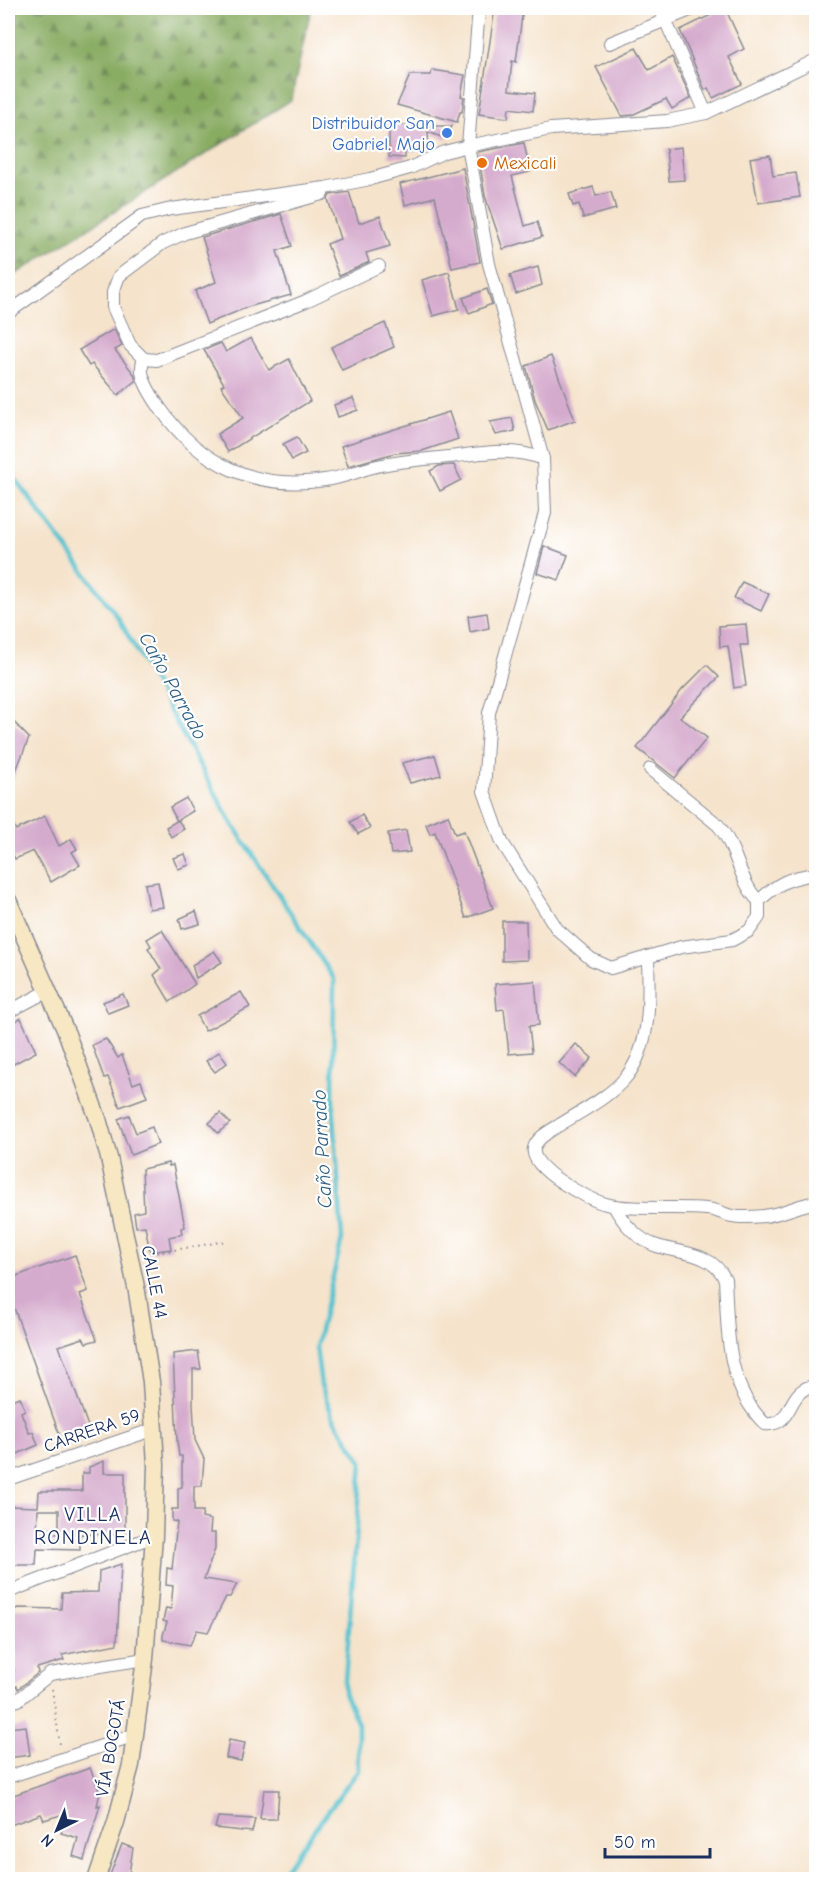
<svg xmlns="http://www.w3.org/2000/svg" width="824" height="1887" font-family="'Comic Neue',sans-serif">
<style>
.forest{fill:url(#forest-firs);stroke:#526e60;stroke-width:1.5}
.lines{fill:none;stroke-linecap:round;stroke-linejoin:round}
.stream{stroke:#56c2d0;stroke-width:4.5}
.building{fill:#d5abcd;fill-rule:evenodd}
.street-casing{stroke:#888994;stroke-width:14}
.secondary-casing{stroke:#888994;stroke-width:19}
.path{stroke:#888994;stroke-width:2;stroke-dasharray:1.5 4.5;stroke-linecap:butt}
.street{stroke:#fff;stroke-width:12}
.secondary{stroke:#f7e8c3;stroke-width:16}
.shop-dot{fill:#3f7fe0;stroke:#fff;stroke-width:2}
.food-dot{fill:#e8710a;stroke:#fff;stroke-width:2}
.labels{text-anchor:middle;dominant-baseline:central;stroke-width:4.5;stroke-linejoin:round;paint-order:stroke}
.shop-label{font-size:18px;fill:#366cbe;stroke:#fff;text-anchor:end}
.food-label{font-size:18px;fill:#c56008;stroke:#fff;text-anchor:start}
.street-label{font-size:18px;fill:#1b2f5e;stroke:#fff}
.water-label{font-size:20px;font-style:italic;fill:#306286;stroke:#fff}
.neighbourhood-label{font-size:20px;letter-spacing:1.5px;fill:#1b2f5e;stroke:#fff}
</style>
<defs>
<pattern id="forest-firs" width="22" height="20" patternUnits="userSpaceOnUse" patternTransform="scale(1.5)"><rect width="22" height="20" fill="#88ac62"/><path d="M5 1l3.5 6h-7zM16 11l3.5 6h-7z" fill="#6e8c54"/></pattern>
</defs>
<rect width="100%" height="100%" fill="#fff"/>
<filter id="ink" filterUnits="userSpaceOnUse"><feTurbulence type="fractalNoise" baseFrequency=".0167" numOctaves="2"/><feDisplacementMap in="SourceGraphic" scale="12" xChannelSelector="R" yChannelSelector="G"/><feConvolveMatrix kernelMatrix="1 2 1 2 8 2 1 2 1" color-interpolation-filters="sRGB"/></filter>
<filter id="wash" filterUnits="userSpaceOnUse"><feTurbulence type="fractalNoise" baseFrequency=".008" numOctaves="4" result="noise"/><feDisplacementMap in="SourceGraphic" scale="24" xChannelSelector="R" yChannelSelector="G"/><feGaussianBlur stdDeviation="1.35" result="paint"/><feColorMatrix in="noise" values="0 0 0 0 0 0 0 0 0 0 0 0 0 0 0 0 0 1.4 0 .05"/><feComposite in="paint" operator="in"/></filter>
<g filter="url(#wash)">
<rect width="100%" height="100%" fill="#f5e3cb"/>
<path class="forest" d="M8,8H311L291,100L8,279Z"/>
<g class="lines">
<path class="stream" d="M8,469L119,619L231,822L334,979L333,1101L342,1239L316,1347L321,1385L333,1417L362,1462L344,1693L358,1724V1771L277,1880"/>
</g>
<g id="blocks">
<g class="building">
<path d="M495,8H523L516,62L512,61L509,90L535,93L533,111L509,108L508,118L479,114Z"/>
<path d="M725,8L744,49L729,57L742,84L713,98L708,88L705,90L680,30Z"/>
<path d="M636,48L649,70L672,57L691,98L672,109L666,99L632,115L622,116L596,67Z"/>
<path d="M432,70L465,75L461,96L464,97L462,112H460L457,122L397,105L410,75H431Z"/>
<path d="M389,125L428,126H452L447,139L428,132L429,150L405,151V158L389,157Z"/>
<path d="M524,143L530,172L512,176L525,226L537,222L542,237L503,249L485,196L478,152Z"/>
<path d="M681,147L684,180L669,181L666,149Z"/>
<path d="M770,155L773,176L796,173L800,197L758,203L750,158Z"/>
<path d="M463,168L480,262L452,268L435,197L405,205L400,184Z"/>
<path d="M593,187L596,196L611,192L616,209L583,218L579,204L573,206L569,194Z"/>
<path d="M349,192L359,223L380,216L390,246L366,253L369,262L339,276L327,244L340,239L328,199L330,195Z"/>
<path d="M281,214L292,246L277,251L291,295L248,307L207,324L195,291L216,282L202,237Z"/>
<path d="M538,267L542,285L516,294L510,275Z"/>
<path d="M449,272L459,309L433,316L422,280Z"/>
<path d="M487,289L492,304L469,313L463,298Z"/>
<path d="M385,323L394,347L342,370L331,347Z"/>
<path d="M114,329L122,346L115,350L134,374L136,381L118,395L92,364L89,366L79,350Z"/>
<path d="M251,338L269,370L289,359L310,401L228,452L217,434L243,418L221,386L224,384L204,350L221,343L226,352Z"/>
<path d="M551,356L575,420L548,430L535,400L526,366Z"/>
<path d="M353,398L358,410L338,417L334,405Z"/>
<path d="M449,412L458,439L422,451L395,453L348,466L341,446Z"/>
<path d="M512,418L515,431L496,435L490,422Z"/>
<path d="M297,437L306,453L292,460L283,444Z"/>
<path d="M454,465L461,480L440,491L430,471L439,466Z"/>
<path d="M544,546L568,555L559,580L537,573Z"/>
<path d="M742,582L769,594L761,611L734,598Z"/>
<path d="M487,613L489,628L470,632L468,616Z"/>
<path d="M746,624L748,645H740L746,686L734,688L728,646L720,647L719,626Z"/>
<path d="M707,665L719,677L680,717L707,738L675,778L637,748L682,690Z"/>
<path d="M8,716L29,738L8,791Z"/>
<path d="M435,755L441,775L410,783L402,763Z"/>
<path d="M186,798L193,811L178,820L184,829L171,837L166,827L177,821L170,807Z"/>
<path d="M8,813L16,830L45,816L59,846L71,839L77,849L72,852L80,865L51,882L33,851L15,859L8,844Z"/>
<path d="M362,815L370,828L358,834L350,822Z"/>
<path d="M448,815L455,834L464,831L493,908L466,918L435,832L430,834L426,824Z"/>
<path d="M406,830L410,852L391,854L388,833Z"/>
<path d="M185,854L189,865L178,869L173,858Z"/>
<path d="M158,882L163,907L149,909L145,884Z"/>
<path d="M196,911L200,924L182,929L179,919Z"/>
<path d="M502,921H526L527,960L502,961Z"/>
<path d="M162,930L195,984L170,1002L154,975L161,969L148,948L151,946L147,939Z"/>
<path d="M214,951L222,962L196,978L192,965Z"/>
<path d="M535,981L539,1025L529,1026L532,1052L509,1054L504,1009L497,1010L495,984Z"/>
<path d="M241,992L250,1007L205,1031L197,1016Z"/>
<path d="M123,994L128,1005L108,1013L103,1002Z"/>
<path d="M21,1018L36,1052L8,1067V1025Z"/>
<path d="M106,1039L118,1058L122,1055L133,1084L141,1081L147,1097L120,1107L108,1077L104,1078L92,1045Z"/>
<path d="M576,1044L592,1058L575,1077L559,1063Z"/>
<path d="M219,1052L227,1063L215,1072L206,1061Z"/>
<path d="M220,1113L230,1123L218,1133L209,1123Z"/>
<path d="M129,1115L136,1133L152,1127L158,1144L131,1155L118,1119Z"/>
<path d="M168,1163L169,1166L173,1165L185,1227L181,1228L182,1234L169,1237L171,1249L150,1252L145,1226L136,1227L134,1213L144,1211L142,1169Z"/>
<path d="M75,1255L88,1291L80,1294L97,1340L86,1343L83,1338L59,1346L89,1429L61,1439L8,1291V1279Z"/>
<path d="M198,1351L201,1369H193V1404L195,1440L204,1459L202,1486H194V1511H203L202,1518L211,1520L210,1533H215V1549L204,1579L237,1584L230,1597H226L208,1632L197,1630L190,1645L163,1640V1635L167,1622L163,1621L166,1608L171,1609L173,1586L166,1585L167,1568L172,1569L177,1522L172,1521V1509H178V1488L182,1487V1456H179L177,1441L173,1354Z"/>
<path d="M20,1397L25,1410L21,1412L29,1433L33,1432L38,1445L8,1458V1401Z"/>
<path d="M104,1461V1473H125V1535L80,1534V1550L37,1549L36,1565H8V1506L38,1507L39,1491H82V1473H89V1467ZM38,1510H59V1534L37,1533Z"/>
<path d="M121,1564L117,1644L62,1655L64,1660L37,1668L38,1673L18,1689L17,1686L8,1688V1673L14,1672L8,1640V1613L18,1608L61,1609L62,1593L98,1592L99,1571Z"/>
<path d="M26,1726L30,1755L8,1758V1728Z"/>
<path d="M229,1740L245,1743L241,1761L226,1758Z"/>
<path d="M90,1768L100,1792L97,1806L100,1805L84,1860L73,1856L78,1838L61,1833L67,1813L44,1820L41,1814L8,1826V1797Z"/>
<path d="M264,1790H279L277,1819H260Z"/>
<path d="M218,1817L255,1819L252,1832L215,1828Z"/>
<path d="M122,1844L133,1848L128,1880H108Z"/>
</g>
</g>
</g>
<g filter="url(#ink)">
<use href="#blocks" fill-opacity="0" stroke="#888994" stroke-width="1.5"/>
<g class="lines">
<defs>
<g id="street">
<path d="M479,8L468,146L489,264L543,459L545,513L489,713L484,791L502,842L557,929L591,959L611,968L681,947L732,940L749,931L759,917V901C777,883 791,877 816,874"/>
<path d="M660,8L706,113"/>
<path d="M610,43L695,8"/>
<path d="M322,194L185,233L163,243L119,276L113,292V307L130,345L144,359L157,360L306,301L379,266"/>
<path d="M8,313L142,216L171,209L325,188L370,179L410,168L444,152L468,146L551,129L667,121L706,113L816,60"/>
<path d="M144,359C136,374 152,396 160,408C200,465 256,491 325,480C343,478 359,470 377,466C403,460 432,459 458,456C489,452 514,448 543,459"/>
<path d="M650,769L718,825C737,847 740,885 759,901"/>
<path d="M648,957C649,996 652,1043 627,1076C611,1096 582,1111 561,1124C552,1130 537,1137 534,1148C529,1169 589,1200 606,1204C632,1211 676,1206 706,1209C715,1209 723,1214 732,1216C741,1218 754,1217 764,1216C782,1214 799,1205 816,1202"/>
<path d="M8,1012L48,991"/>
<path d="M614,1206C623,1223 638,1240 657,1246C683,1254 711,1252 725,1279C728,1330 725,1385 765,1424C795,1427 786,1387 816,1386"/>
<path d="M8,1479L155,1429"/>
<path d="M8,1592L154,1536"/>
<path d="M8,1703L18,1700L50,1674L145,1659"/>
<path d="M8,1777L135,1735"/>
</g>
<path id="secondary" d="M8,900L67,1034L98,1119L109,1158L137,1292L151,1382L156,1465L154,1536L145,1659L131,1765L116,1822L96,1880"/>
</defs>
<use href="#street" class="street-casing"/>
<use href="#secondary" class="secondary-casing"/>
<g class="path">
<path d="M145,1255L226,1241"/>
<path d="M52,1689L60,1745"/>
</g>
<use href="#street" class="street"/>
<use href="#secondary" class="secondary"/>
</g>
</g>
<circle class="shop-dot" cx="447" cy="133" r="6"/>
<circle class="food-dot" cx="482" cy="163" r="6"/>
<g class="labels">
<g class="shop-label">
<text x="435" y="123">Distribuidor San<tspan x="435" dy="21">Gabriel. Majo</tspan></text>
</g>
<g class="food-label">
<text x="494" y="163">Mexicali</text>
</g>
<g class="street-label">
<text transform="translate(154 1282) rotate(79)">CALLE 44</text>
<text transform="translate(92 1431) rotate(-19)">CARRERA 59</text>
<text transform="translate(111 1748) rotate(-80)">VÍA BOGOTÁ</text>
</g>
<g class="water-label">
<text transform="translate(173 686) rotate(61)">Caño Parrado</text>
<text transform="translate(322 1149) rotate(-93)">Caño Parrado</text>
</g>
<g class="neighbourhood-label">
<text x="93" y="1514">VILLA<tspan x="93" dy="23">RONDINELA</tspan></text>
</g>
</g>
<rect width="824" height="1887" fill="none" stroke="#fff" stroke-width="30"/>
<g transform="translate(57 1830) rotate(223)" stroke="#ffffff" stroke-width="4.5" paint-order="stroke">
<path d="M0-4.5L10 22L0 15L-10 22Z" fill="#1b2f5e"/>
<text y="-9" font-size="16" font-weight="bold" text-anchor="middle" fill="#1b2f5e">N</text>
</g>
<path d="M605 1848v9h105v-9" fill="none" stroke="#1b2f5e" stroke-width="3"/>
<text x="614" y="1848" font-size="18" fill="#1b2f5e" stroke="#ffffff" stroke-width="4.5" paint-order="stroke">50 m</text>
</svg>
